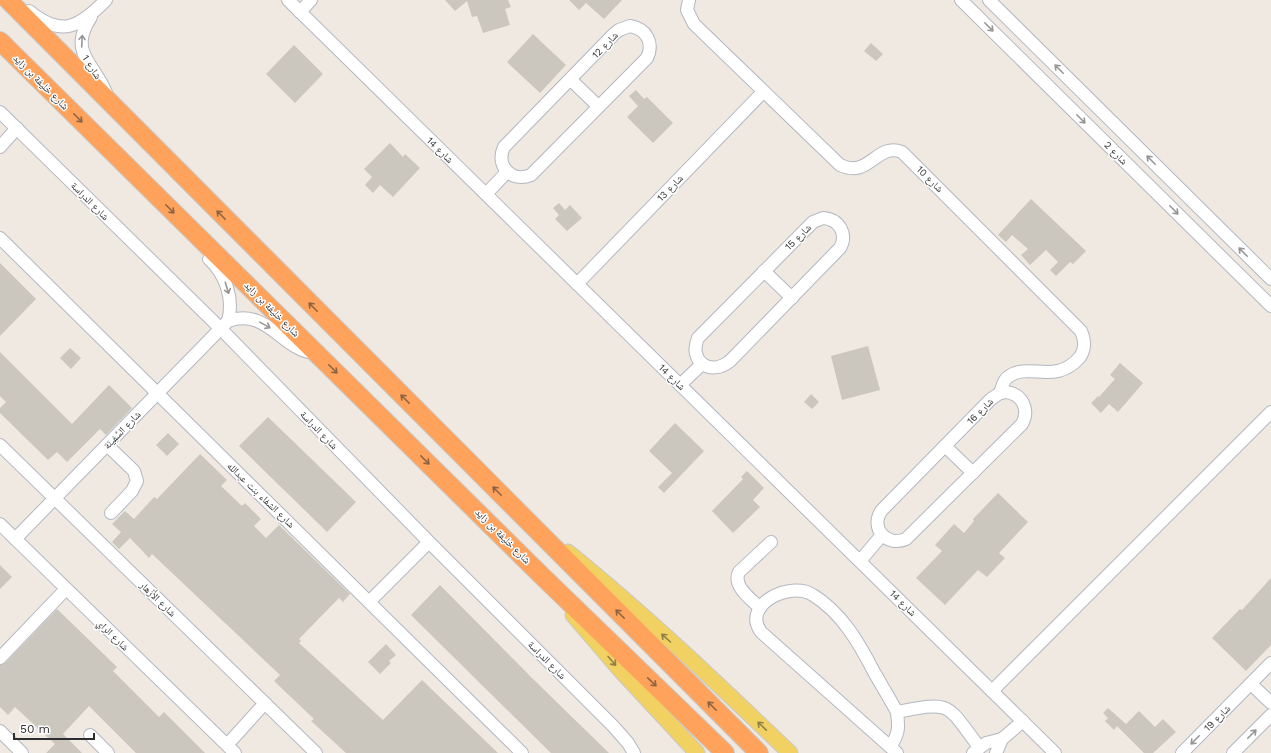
<svg xmlns="http://www.w3.org/2000/svg" width="1271" height="753" font-family="'Work Sans','Noto Naskh Arabic',sans-serif">
<style>
.building{fill:#cbc7bf}
.lines{fill:none;stroke-linecap:round;stroke-linejoin:round}
.minor-casing{stroke:#b4b7c1;stroke-width:14}
.major-casing{stroke:#c9c9c9;stroke-width:17}
.highway-casing{stroke:#c9c9c9;stroke-width:20}
.minor{stroke:#fff;stroke-width:12}
.major{stroke:#f2d163;stroke-width:15}
.highway{stroke:#ffa35c;stroke-width:18}
.oneway{stroke:#969696}
.oneway2{stroke:#8c6343}
.oneway3{stroke:#908048}
.labels{text-anchor:middle;dominant-baseline:central;stroke-width:3;stroke-linejoin:round;paint-order:stroke}
.street-label{font-size:10px;fill:#2e2e2e;stroke:#fff}
</style>
<rect width="100%" height="100%" fill="#efe9e1"/>
<g class="building">
<path d="M445,0H508L511,7L505,9L510,25L483,33L477,16L472,17L467,1L455,11Z"/>
<path d="M569,0H622L604,19L586,3L579,10Z"/>
<path d="M533,34L566,65L540,93L507,62Z"/>
<path d="M871,43L883,54L876,61L864,51Z"/>
<path d="M294,45L323,74L295,103L266,74Z"/>
<path d="M636,90L644,99L647,97L673,123L653,143L627,117L638,106L629,96Z"/>
<path d="M390,143L403,157L405,154L420,168L393,197L380,185L373,193L365,185L372,177L364,169Z"/>
<path d="M1031,199L1086,251L1073,264L1070,262L1056,276L1050,270L1058,262L1046,250L1030,265L1021,255L1028,249L1012,235L1006,242L998,235Z"/>
<path d="M559,203L565,210L570,205L582,218L567,231L555,219L559,215L553,208Z"/>
<path d="M0,263L36,299L0,336Z"/>
<path d="M868,346L880,390L842,400L831,356Z"/>
<path d="M70,348L81,358L71,369L60,358Z"/>
<path d="M0,352L72,424L109,385L132,408L106,435L100,429L67,462L57,452L48,460L0,413V408L6,402L0,396Z"/>
<path d="M1120,363L1143,383L1118,412L1109,404L1101,413L1091,403L1098,396L1099,397L1115,379L1110,375Z"/>
<path d="M811,394L819,402L812,409L804,402Z"/>
<path d="M268,417L356,502L327,532L239,446Z"/>
<path d="M675,423L704,451L664,493L658,487L672,473L649,451Z"/>
<path d="M168,433L179,444L167,456L156,445Z"/>
<path d="M200,454L227,480L221,486L242,506L245,503L261,519L254,526L266,538L279,525L350,594L343,602L339,598L299,639L301,641L299,643L383,720L422,680L498,753H346L311,721L314,719L274,681L280,675L152,554L149,558L130,538L119,549L112,542L121,532L112,524L125,511L134,519L154,497L157,499Z"/>
<path d="M747,471L764,488L753,500L760,507L733,533L712,511L743,479L741,477Z"/>
<path d="M998,493L1028,522L999,553L1005,558L987,577L978,570L945,605L916,578L942,551L935,545L954,524L964,533L974,521L973,519Z"/>
<path d="M0,565L12,577L0,589Z"/>
<path d="M1271,578V645L1246,671L1212,638L1240,609L1242,610Z"/>
<path d="M440,585L533,679L609,753H551L499,702L411,615Z"/>
<path d="M57,609L117,667L113,671L159,717L164,712L205,753H136L89,706L63,734L82,753H46L55,744L15,707L8,715L0,707V665L5,663Z"/>
<path d="M386,644L396,655L389,661L391,663L380,674L368,662Z"/>
<path d="M1108,708L1126,724L1139,711L1155,727L1163,719L1176,732L1153,753H1144L1117,726L1114,730L1105,721L1108,718L1103,713Z"/>
</g>
<g class="lines">
<defs>
<g id="minor">
<path d="M288,0L1055,753"/>
<path d="M689,0L687,10L694,24L840,165C870,179 876,142 902,152L1081,331C1085,340 1086,348 1080,357C1055,386 1029,361 1008,377C1003,380 1002,388 1000,393"/>
<path d="M961,0L1271,306"/>
<path d="M989,0L1271,279"/>
<path d="M29,11C62,38 79,27 106,0"/>
<path d="M300,12L311,0"/>
<path d="M91,17C67,53 95,63 107,95"/>
<path d="M630,26C647,29 654,43 647,58L531,175C512,183 495,166 504,147L614,34L619,30Z"/>
<path d="M571,80L598,106"/>
<path d="M0,112L221,329L429,542L613,726L628,743L634,753"/>
<path d="M0,147L17,128"/>
<path d="M486,194L507,172"/>
<path d="M823,218C839,219 848,234 840,248L730,361C710,377 688,361 698,338L813,222Z"/>
<path d="M0,238L522,753"/>
<path d="M209,259C226,275 234,299 228,321"/>
<path d="M764,271L792,298"/>
<path d="M577,284L763,92"/>
<path d="M680,385L702,364"/>
<path d="M1006,392C1022,394 1030,409 1022,424L906,539C887,547 870,529 881,511L991,399L1000,393Z"/>
<path d="M0,445L316,753"/>
<path d="M107,445L134,471L137,481L132,491L111,513"/>
<path d="M945,446L973,473"/>
<path d="M0,524L235,753"/>
<path d="M15,539L228,321C267,307 282,350 314,353"/>
<path d="M860,561L882,535"/>
<path d="M370,601L429,542"/>
<path d="M760,608C751,599 732,586 739,572L771,542"/>
<path d="M0,658L66,589"/>
<path d="M1251,684L1271,703"/>
<path d="M992,691L1271,412"/>
<path d="M897,712C952,701 946,703 979,747"/>
<path d="M0,731L22,753"/>
<path d="M90,735L108,753"/>
<path d="M227,745L265,703"/>
<path d="M890,747C899,734 899,728 897,712C890,699 882,686 874,672C859,643 842,613 813,595C790,580 741,605 761,632L897,753"/>
<path d="M973,753L986,743L1002,739L1023,721"/>
<path d="M996,753L1002,739"/>
<path d="M1182,753L1271,663"/>
<path d="M1233,753L1271,715"/>
</g>
<g id="major">
<path d="M568,552C646,615 718,684 790,753"/>
<path d="M573,615L621,671L697,753"/>
</g>
<g id="highway">
<path d="M8,0L759,753"/>
<path d="M0,41L543,577L725,753"/>
</g>
</defs>
<use href="#minor" class="minor-casing"/>
<use href="#major" class="major-casing"/>
<use href="#highway" class="highway-casing"/>
<use href="#minor" class="minor"/>
<use href="#major" class="major"/>
<use href="#highway" class="highway"/>
</g>
<defs><path id="oneway-shaft" d="M-6 0H5M1.5-3L5.5 0L1.5 3" fill="none" stroke-width="1.6" stroke-linecap="round" stroke-linejoin="round"/></defs>
<g class="oneway">
<use href="#oneway-shaft" transform="translate(989 27) rotate(45)"/>
<use href="#oneway-shaft" transform="translate(82 41) rotate(-87)"/>
<use href="#oneway-shaft" transform="translate(1059 69) rotate(-135)"/>
<use href="#oneway-shaft" transform="translate(1081 119) rotate(45)"/>
<use href="#oneway-shaft" transform="translate(1151 160) rotate(-135)"/>
<use href="#oneway-shaft" transform="translate(1174 210) rotate(45)"/>
<use href="#oneway-shaft" transform="translate(1243 252) rotate(-135)"/>
<use href="#oneway-shaft" transform="translate(227 288) rotate(73)"/>
<use href="#oneway-shaft" transform="translate(265 325) rotate(29)"/>
<use href="#oneway-shaft" transform="translate(1252 734) rotate(-45)"/>
<use href="#oneway-shaft" transform="translate(1195 740) rotate(135)"/>
</g>
<g class="oneway2">
<use href="#oneway-shaft" transform="translate(78 118) rotate(45)"/>
<use href="#oneway-shaft" transform="translate(170 209) rotate(45)"/>
<use href="#oneway-shaft" transform="translate(221 215) rotate(-135)"/>
<use href="#oneway-shaft" transform="translate(313 307) rotate(-135)"/>
<use href="#oneway-shaft" transform="translate(333 369) rotate(45)"/>
<use href="#oneway-shaft" transform="translate(405 399) rotate(-135)"/>
<use href="#oneway-shaft" transform="translate(425 460) rotate(45)"/>
<use href="#oneway-shaft" transform="translate(497 491) rotate(-135)"/>
<use href="#oneway-shaft" transform="translate(620 614) rotate(-135)"/>
<use href="#oneway-shaft" transform="translate(652 682) rotate(44)"/>
<use href="#oneway-shaft" transform="translate(712 706) rotate(-135)"/>
</g>
<g class="oneway3">
<use href="#oneway-shaft" transform="translate(666 638) rotate(-138)"/>
<use href="#oneway-shaft" transform="translate(612 661) rotate(49)"/>
<use href="#oneway-shaft" transform="translate(762 726) rotate(-136)"/>
</g>
<g class="labels">
<g class="street-label">
<text transform="translate(605 45) rotate(-46)">شارع 12</text>
<text transform="translate(92 67) rotate(57)">شارع 1</text>
<text transform="translate(41 82) rotate(45)">شارع خليفة بن زايد</text>
<text transform="translate(440 150) rotate(44)">شارع 14</text>
<text transform="translate(1116 153) rotate(45)">شارع 2</text>
<text transform="translate(930 179) rotate(45)">شارع 10</text>
<text transform="translate(670 188) rotate(-46)">شارع 13</text>
<text transform="translate(90 201) rotate(45)">شارع الدراسة</text>
<text transform="translate(798 237) rotate(-45)">شارع 15</text>
<text transform="translate(272 309) rotate(45)">شارع خليفة بن زايد</text>
<text transform="translate(672 377) rotate(44)">شارع 14</text>
<text transform="translate(980 411) rotate(-45)">شارع 16</text>
<text transform="translate(122 430) rotate(-46)">شارع السَّفِينَة</text>
<text transform="translate(319 430) rotate(46)">شارع الدراسة</text>
<text transform="translate(261 495) rotate(44)">شارع الشفاء بنت عبدالله</text>
<text transform="translate(503 536) rotate(45)">شارع خليفة بن زايد</text>
<text transform="translate(158 599) rotate(44)">شارع الأَزْهار</text>
<text transform="translate(903 603) rotate(44)">شارع 14</text>
<text transform="translate(113 635) rotate(44)">شارع الراي</text>
<text transform="translate(547 660) rotate(45)">شارع الدراسة</text>
<text transform="translate(1217 718) rotate(-45)">شارع 19</text>
</g>
</g>
<path d="M14 733v6h80v-6" fill="none" stroke="#2e2e2e" stroke-width="2"/>
<text x="20" y="733" font-size="12" fill="#2e2e2e" stroke="#ffffff" stroke-width="3" paint-order="stroke">50 m</text>
</svg>
